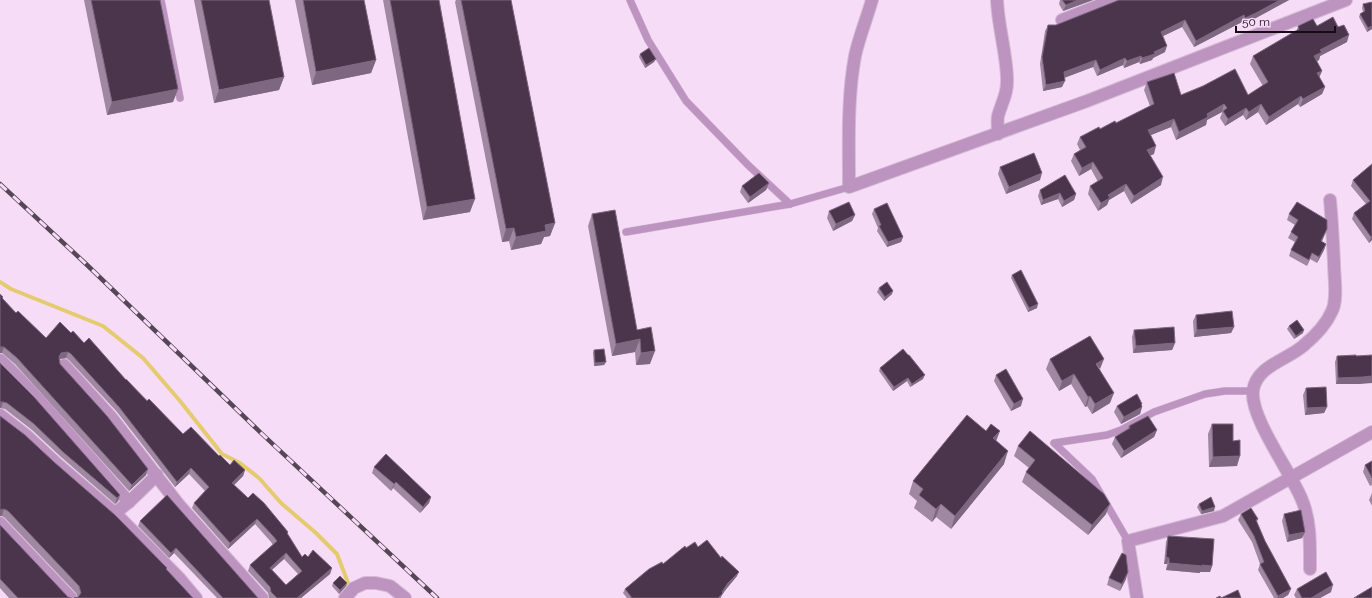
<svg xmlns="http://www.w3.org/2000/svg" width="1372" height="598" font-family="Raleway,sans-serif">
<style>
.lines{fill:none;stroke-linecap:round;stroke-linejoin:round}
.stream{stroke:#e4cb70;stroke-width:4}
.service-casing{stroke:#d3bbd4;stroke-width:8}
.minor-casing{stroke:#d3bbd4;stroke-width:14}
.service{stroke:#bd93c0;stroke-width:7}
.minor{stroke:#bd93c0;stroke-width:12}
.rail-casing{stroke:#564757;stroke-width:4.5}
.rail{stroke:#f7dcf8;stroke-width:3;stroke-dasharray:9;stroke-linecap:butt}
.wall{fill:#a088a2;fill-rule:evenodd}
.shaded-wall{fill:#7e6780}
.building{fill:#4a354c;stroke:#7e6780;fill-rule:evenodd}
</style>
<rect width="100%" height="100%" fill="#f7dcf8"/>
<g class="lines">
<path class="stream" d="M0,282L11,289L103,326L143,358L180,401L222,454L240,463L259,478L281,503L316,533L337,554L350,588"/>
<defs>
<g id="service">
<path d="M161,0L180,98"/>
<path d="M630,0L648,40L686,101L748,165L790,204"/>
<path d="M626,232L790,204L849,187"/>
<path d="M1128,541L1092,479L1054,443L1107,435L1121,430L1154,412L1205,394L1225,391H1253"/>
</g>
<g id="minor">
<path d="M872,0C867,18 859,37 855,56C847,99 849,144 849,187L1087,101L1346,0"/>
<path d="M997,0C998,26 1006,51 1007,77C1008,94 1002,101 998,116C997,121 998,129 998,134"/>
<path d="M1062,20L1113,0"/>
<path d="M0,360C14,372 25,385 37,398C68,432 98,467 129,502L115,513"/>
<path d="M64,365L111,417L179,505L262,598"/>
<path d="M0,415L27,436L56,463L118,516L180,579L196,598"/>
<path d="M129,502L157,475"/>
<path d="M0,523L71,598"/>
<path d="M1310,569C1310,546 1311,522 1302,500C1291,472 1250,418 1253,391C1256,366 1287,360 1303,346C1314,337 1326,325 1332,311C1338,299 1334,277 1334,263C1333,242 1332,221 1330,200"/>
<path d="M345,598L354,588L365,583H376L390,586L405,598"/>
<path d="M1137,598L1128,541L1223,516L1372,432"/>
</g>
</defs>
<use href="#service" class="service-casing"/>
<use href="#minor" class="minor-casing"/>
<use href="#service" class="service"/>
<use href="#minor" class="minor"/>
<defs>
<path id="rail" d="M0,184L85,263L261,433L437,598"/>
</defs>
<use href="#rail" class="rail-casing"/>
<use href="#rail" class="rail"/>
</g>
<g class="wall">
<path d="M84,0H160L178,89L173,102L107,115Z"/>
<path d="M194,0H269L284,77L279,90L214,103Z"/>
<path d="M295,0H364L376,60L371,73L312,85Z"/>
<path d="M383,0H439L470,212L423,220Z"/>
<path d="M456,0H511L555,223L550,236L544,237L541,244L511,250L509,241L502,242L455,2Z"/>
<path d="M1060,0H1093L1063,11L1059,4Z"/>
<path d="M1119,0H1289L1254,19L1243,25L1242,22L1194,47L1182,27L1163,36L1165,52L1153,58L1152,60L1140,64L1139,62L1124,68L1123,65L1097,76L1093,67L1064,78L1062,87L1043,91L1040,64L1045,31L1048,25H1056Z"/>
<path d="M1372,2V29L1367,32L1359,17L1360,14L1363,12L1362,8L1363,4Z"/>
<path d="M1298,26H1317L1347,42L1320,56L1319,60L1317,61L1322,71L1319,77L1325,87L1322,94L1300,107L1298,104L1266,125L1258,112L1246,120L1243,115L1225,126L1220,118L1222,113V112L1207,120L1206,125L1176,140L1171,127L1151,135L1154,154L1150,155L1161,185L1131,204L1124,191L1109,200L1107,205L1098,211L1088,194L1090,186L1098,182L1091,169L1079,176L1071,161L1074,154L1080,150L1077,144L1080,137L1116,123L1150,106L1144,90L1147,82L1181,95H1248L1263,86L1250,64L1253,56L1297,30Z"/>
<path d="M640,54L654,62L645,68L639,57Z"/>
<path d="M1372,164V240L1369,243L1352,219L1354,213L1366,204L1351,186L1353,180Z"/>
<path d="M1000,167L1040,180L1006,194L998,174Z"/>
<path d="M769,183L766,190L748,203L740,192L742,186Z"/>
<path d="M1040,190L1076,194L1074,200L1062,207L1058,199L1041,205L1038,196Z"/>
<path d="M874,209L903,237L901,242L887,247L877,231L878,228L872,214Z"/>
<path d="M829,211L855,215L852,221L833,231L827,218Z"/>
<path d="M592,214L637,330L650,364L636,365L635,352L612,356L588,226Z"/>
<path d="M1289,214L1327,229L1322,242L1326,244L1324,250L1317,263L1310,259L1307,266L1289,256L1291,250L1295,242L1288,238L1291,232L1295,225L1287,220Z"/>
<path d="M1012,275L1037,308L1028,312L1011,278Z"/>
<path d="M879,288L892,294L884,301L877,292Z"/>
<path d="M2,299L16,313L46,338L84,343L126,380L183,434L219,456L230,465L245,470L243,476L234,485L287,534L302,557H308L332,568L330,574L301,598H269L268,593L248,571L250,565L273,545L271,542L255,524L228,549L192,508L194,503L205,491L189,474L175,487L117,412L69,360L66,358L59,359L60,364L146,475L129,491L15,364L2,353ZM284,559L298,574L286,585L272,570Z"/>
<path d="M1196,315L1234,327L1231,333L1194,337L1193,321Z"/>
<path d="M1289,326L1303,333L1294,339L1287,329Z"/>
<path d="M1134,330L1175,343L1172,350L1133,353L1132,337Z"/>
<path d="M594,350L606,362L604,365L594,366L593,353Z"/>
<path d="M1337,356H1356L1360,384H1336L1335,362Z"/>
<path d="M1050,359L1100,369L1110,403L1092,414L1087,406L1085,407L1071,384L1059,391L1046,369Z"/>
<path d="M0,363L120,495L118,501L115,504L61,457L32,430L5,409L0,408Z"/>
<path d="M880,368L923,379L910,387L907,381L893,391L879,371Z"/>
<path d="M996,375L1021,406L1011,411L994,381Z"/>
<path d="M1306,388L1327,407L1324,413L1305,415L1303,395Z"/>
<path d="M1117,406H1141L1142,407L1140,414L1121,424L1114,412Z"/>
<path d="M0,416L166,570L78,597L76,593L5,518L2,516H0Z"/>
<path d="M1212,424L1233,441L1237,466L1209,467L1208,434Z"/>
<path d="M1129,426L1157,430L1154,437L1121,458L1112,444L1115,437L1127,429Z"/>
<path d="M996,441L1004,464L951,529L936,517L932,522L914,508L917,501L909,494L913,481Z"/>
<path d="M1018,446L1106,514L1088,535L1022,482L1026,472L1029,468L1014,456Z"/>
<path d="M1372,461V485L1370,486L1363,472L1365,465Z"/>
<path d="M374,467L431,497L429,503L420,513L393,488L391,491L372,473Z"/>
<path d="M1372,493V506L1369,500Z"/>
<path d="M1199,504L1214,511L1201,514L1197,507Z"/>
<path d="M1241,514L1258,519L1257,522L1265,541L1291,589L1288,595L1283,598H1274L1258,570L1260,564L1252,542L1238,520Z"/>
<path d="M1284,514L1305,532L1302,538L1287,542L1282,521Z"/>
<path d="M140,521L258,598H217L174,553L169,558L138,526Z"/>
<path d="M0,525L68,597L71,598H9L0,588Z"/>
<path d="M1168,536L1212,566L1210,572H1200V573L1166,570L1167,564H1164L1166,542Z"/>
<path d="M698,547L721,558L737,576L727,588L720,598H627L623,593L625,589L663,564L686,548Z"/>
<path d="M1109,578L1126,579L1120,591L1107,585Z"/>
<path d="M333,583H347L346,586L339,594L332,586Z"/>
<path d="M1297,589L1331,592L1320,598H1296L1294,595Z"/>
</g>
<g class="shaded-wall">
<path d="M1078,0H1093L1063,11L1066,5Z"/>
<path d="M1280,0H1289L1254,19L1243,25L1245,18Z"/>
<path d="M1244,15L1242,22L1194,47L1196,41Z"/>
<path d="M1185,20L1182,27L1159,38L1161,32Z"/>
<path d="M1372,26V29L1367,32L1368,28Z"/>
<path d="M1349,35L1347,42L1320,56L1319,60L1311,64L1314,56L1320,50Z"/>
<path d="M1167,46L1165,52L1153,58L1152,60L1140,64L1142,58Z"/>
<path d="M1141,56L1139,62L1124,68L1127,61Z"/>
<path d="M1125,58L1123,65L1097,76L1100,70Z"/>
<path d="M656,59L654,62L645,68L646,65Z"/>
<path d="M376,60L371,73L312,85L316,72Z"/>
<path d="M1096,60L1093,67L1061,79L1064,72Z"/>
<path d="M1322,71L1319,78L1317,73Z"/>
<path d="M284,77L279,90L214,103L219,90Z"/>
<path d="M1065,81L1062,87L1043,91L1046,85Z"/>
<path d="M1325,87L1322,94L1300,107L1303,99Z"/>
<path d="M178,89L173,102L107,115L112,102Z"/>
<path d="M1301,96L1298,104L1266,125L1269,117Z"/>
<path d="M1224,104L1222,112L1207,120L1206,125L1176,140L1179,132L1207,114Z"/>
<path d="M1261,104L1258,112L1246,120L1249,112Z"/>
<path d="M1246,108L1243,115L1225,126L1228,119Z"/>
<path d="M1174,119L1171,127L1146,137L1148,130Z"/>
<path d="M1156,146L1154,154L1145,158L1147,150Z"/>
<path d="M1093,162L1091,169L1079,176L1082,168Z"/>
<path d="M1042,173L1040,180L1006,194L1009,187Z"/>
<path d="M1163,177L1161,185L1131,204L1134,196Z"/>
<path d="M769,183L766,190L748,203L750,197Z"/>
<path d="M1126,184L1124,191L1109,200L1107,205L1098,211L1101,203L1108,195Z"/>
<path d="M1060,193L1058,199L1041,205L1043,200Z"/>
<path d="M1076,194L1074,200L1062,207L1064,201Z"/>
<path d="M475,199L470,212L423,220L427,207Z"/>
<path d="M855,215L852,221L833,231L836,224Z"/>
<path d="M555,223L550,236L544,237L541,244L511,250L516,237L545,225Z"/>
<path d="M514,228L509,241L502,242L506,229Z"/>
<path d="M1372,236V240L1369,243L1371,237Z"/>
<path d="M903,237L901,242L887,247L888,242Z"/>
<path d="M1326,244L1324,250L1317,263L1319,257Z"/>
<path d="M1312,253L1310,259L1307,266L1309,260Z"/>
<path d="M893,291L892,294L884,301L885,297Z"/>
<path d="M1038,304L1037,308L1028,312L1029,308Z"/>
<path d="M1234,327L1231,333L1194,337L1197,330Z"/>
<path d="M1304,330L1303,333L1294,339L1296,336Z"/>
<path d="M640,339L635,352L612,356L616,344Z"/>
<path d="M1175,343L1172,350L1133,353L1136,346Z"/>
<path d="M0,347H4L2,353H0Z"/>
<path d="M655,351L650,364L636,365L641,353Z"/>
<path d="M68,352L66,358L59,359V357L61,353Z"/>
<path d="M1104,359L1100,369L1096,364Z"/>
<path d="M606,362L604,365L594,366L595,363Z"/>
<path d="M1074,374L1071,384L1059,391L1062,381Z"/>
<path d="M925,375L923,379L910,387L912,384Z"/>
<path d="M1372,376V383L1360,384H1336L1338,378Z"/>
<path d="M908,378L907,381L893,391L894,387Z"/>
<path d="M1114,393L1110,403L1092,414L1095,404Z"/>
<path d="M1090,396L1087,406L1085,407L1088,397Z"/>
<path d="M1023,399L1021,406L1011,411L1014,404Z"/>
<path d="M0,402H3L1,408H0Z"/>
<path d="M1142,404L1140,408L1142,407L1140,414L1121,424L1124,417Z"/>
<path d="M1327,407L1324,413L1305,415L1307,408Z"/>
<path d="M1157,430L1154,437L1121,458L1124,451Z"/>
<path d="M1000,431L995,444L993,438Z"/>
<path d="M1008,451L1004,464L951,529L955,516Z"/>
<path d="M1240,456L1237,466L1209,467L1213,457Z"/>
<path d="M191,468L189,474L175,487L177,482Z"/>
<path d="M148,469L146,475L129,491L132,485Z"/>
<path d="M245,470L243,476L230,489L232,483Z"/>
<path d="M396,482L393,488L391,491L394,484Z"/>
<path d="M120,495L118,501L115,504L117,498Z"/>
<path d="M431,497L429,503L420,513L423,507Z"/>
<path d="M941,504L936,517L932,522L936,509Z"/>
<path d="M1110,504L1106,514L1088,535L1092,525Z"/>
<path d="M1215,507L1214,511L1201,514L1202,511Z"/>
<path d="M4,509L2,516H0V510Z"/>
<path d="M257,519L255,524L228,549L230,543Z"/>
<path d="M1305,532L1302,538L1287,542L1289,535Z"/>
<path d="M176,548L174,553L169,558L171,553Z"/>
<path d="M286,553L284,559L268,573L270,568Z"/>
<path d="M1166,557L1169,558L1167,564H1164Z"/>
<path d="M1169,563L1202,565L1212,566L1210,572H1200V573L1166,570Z"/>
<path d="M332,568L330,574L301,598H297Z"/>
<path d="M739,572L737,576L727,588L723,593L721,597L720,598H718L728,583Z"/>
<path d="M1128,572L1126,579L1120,591L1122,584Z"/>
<path d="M347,583L346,586L339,594L340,590Z"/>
<path d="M1333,585L1331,592L1320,598H1311Z"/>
<path d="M1291,589L1288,595L1283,598H1277L1278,596Z"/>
</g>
<g class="building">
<path d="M91,0H160L178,89L112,102Z"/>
<path d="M201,0H269L284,77L219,90Z"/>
<path d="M303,0H364L376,60L316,72Z"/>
<path d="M390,0H439L475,199L427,207Z"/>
<path d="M461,0H511L555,223L545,225L546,231L516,237L514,228L506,229Z"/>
<path d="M1062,0H1078L1066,5Z"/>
<path d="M1119,0H1280L1256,13L1245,18L1244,15L1196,41L1185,20L1161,32L1167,46L1154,52L1155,54L1142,58L1141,56L1127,61L1125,58L1100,70L1096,60L1064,72L1065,81L1046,85L1042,57L1048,25H1056Z"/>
<path d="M1372,2V26L1368,28L1360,14L1365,11L1363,4Z"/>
<path d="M1333,17L1338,27L1344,25L1349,35L1320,50L1322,52L1314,56L1322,71L1317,73L1325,87L1303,99L1301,96L1269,117L1261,104L1249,112L1246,108L1228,119L1223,111L1227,108L1224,104L1207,114L1208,117L1179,132L1174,119L1148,130L1156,146L1147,150L1163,177L1134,196L1126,184L1108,195L1110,198L1101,203L1090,186L1103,178L1093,162L1082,168L1074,154L1086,147L1080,137L1099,127L1100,129L1115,121L1116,123L1154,104L1147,82L1174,73L1181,95L1203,86L1235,69L1248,95L1268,82L1253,56L1299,29L1298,26L1313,19L1317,26Z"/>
<path d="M649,48L656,59L646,65L640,54Z"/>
<path d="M1034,153L1042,173L1009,187L1000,167Z"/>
<path d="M1372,164V236L1371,237L1354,213L1370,201L1353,180Z"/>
<path d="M759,173L769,183L750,197L742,186Z"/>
<path d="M1065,175L1076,194L1064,201L1060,193L1043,200L1040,190Z"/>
<path d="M849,202L855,215L836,224L829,211Z"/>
<path d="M1297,202L1327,220V229L1321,241L1326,244L1319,257L1312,253L1309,260L1291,250L1298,237L1291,232L1298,220L1289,214Z"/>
<path d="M887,203L903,237L888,242L879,226L881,225L874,209Z"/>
<path d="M615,210L637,330L651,327L655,351L641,353L640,339L616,344L592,214Z"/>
<path d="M1021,270L1038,304L1029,308L1012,275Z"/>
<path d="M887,282L893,291L885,297L879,288Z"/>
<path d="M0,294L3,297L2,298L16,313L18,311L46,338L60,322L71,333L73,331L84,343L89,338L126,380V379L147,401L149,399L183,434L191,427L219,456L220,455L230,465L234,460L245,470L232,483L248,498L253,493L264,503L288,532L287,533L302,557L305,554L308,557L313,550L332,568L297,598H277L271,592L270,587L250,565L277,541L273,536L257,519L230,543L194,503L209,487L191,468L177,482L119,407L71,354L68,352L61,353L59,357L60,364L107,416L148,469L132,485L17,358L4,347H0ZM286,553L302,571L286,585L270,568Z"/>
<path d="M1232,311L1234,327L1197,330L1196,315Z"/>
<path d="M1297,320L1304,330L1296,336L1289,326Z"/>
<path d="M1174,327L1175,343L1136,346L1134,330Z"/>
<path d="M1090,336L1104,359L1096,364L1114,393L1095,404L1090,396L1088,397L1074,374L1062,381L1050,359Z"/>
<path d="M604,349L606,362L595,363L594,350Z"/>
<path d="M903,349L908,355H909L925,375L912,384L908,378L894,387L880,368Z"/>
<path d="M1356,355V356L1372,355V376L1363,377L1338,378L1337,356Z"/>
<path d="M0,363L34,397L120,495L117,498L63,452L34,424L7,403L3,402H0Z"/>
<path d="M1006,369L1023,399L1014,404L996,375Z"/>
<path d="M1326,387L1327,407L1307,408L1306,388Z"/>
<path d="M1137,394L1142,404H1141L1142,407L1124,417L1117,406Z"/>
<path d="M967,415L986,431L991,424L1000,431L993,438L1008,451L955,516L941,504L936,509L919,495L923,489L913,481Z"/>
<path d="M0,416L25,435L54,462L115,515L167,568L166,569L193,598H74L78,597L81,593L79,586L8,511L4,509L0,510Z"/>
<path d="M1148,416L1157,430L1124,451L1115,437L1130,428L1129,426Z"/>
<path d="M1212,424H1233V441L1240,440V456L1213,457Z"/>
<path d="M1030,431L1104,494L1110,504L1092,525L1026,472L1035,460L1018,446Z"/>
<path d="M386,454L431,497L423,507L396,482L394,484L374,467Z"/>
<path d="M1372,461V478L1365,465Z"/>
<path d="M167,495L258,598H223L176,548L171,553L140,521Z"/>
<path d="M1211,497L1215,507L1202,511L1199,504Z"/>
<path d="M1251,508L1258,519L1256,520L1265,541L1291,589L1278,596L1260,564L1264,562L1254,536L1241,514Z"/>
<path d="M1301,510L1305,532L1289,535L1284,514Z"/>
<path d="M0,525L68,597L71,598H18L0,579Z"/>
<path d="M1168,536L1214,539L1212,566L1202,565V566L1169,563V558L1166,557Z"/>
<path d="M707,540L721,558L722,556L739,572L728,583L722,592L723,593L718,598H632L625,589L649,569L662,562L663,564L685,546L686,548L695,542L698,547Z"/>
<path d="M1122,553L1126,555L1128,572L1122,584L1109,578Z"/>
<path d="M1326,572L1333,585L1311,598H1302L1297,589Z"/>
<path d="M340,576L347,583L340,590L333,583Z"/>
<path d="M1372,587V598H1354L1357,596Z"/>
<path d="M1238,590L1241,598H1216L1220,596L1221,598Z"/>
</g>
<path d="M1236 26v6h99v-6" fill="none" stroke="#150c16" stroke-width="2"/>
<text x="1242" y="26" font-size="12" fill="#150c16" stroke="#f7dcf8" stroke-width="3" paint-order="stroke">50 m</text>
</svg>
